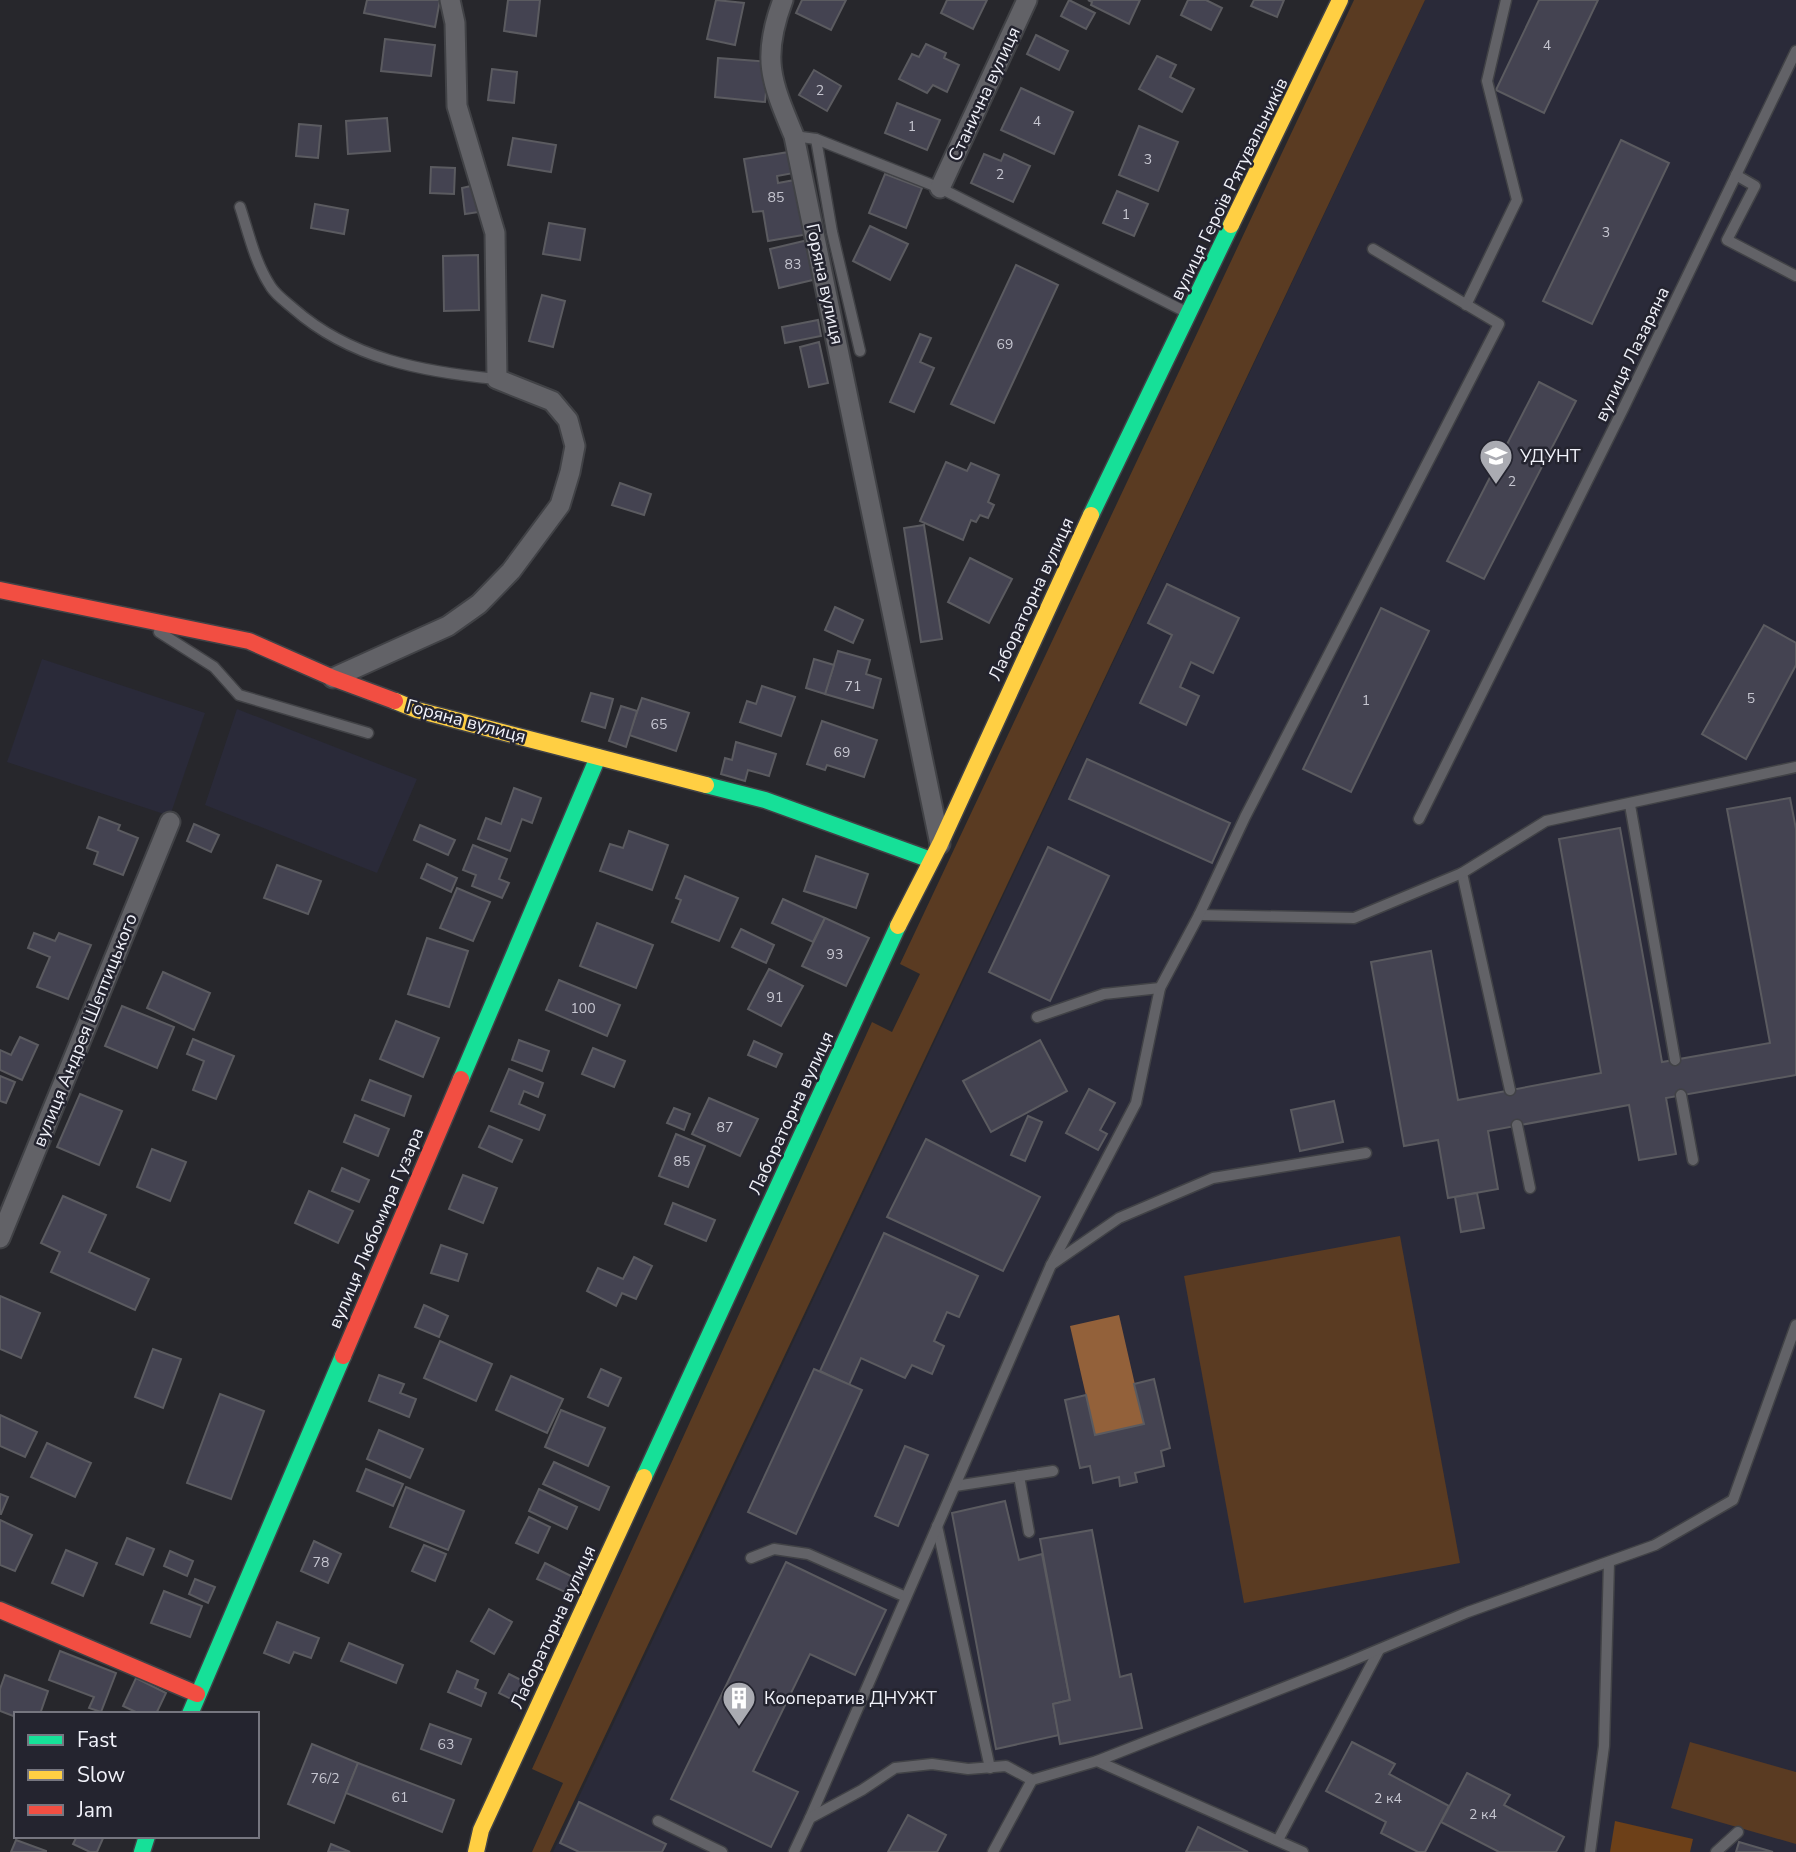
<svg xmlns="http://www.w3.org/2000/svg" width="1796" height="1852" font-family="'Nunito Sans',sans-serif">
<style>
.built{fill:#2a2a39}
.green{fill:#5a3b22}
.forest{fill:#6d4018}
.water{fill:#93613a}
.building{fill:#444351;stroke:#5b5b60;stroke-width:2}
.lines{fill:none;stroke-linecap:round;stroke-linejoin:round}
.lane-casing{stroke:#414246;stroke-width:13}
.street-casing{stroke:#414246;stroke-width:23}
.fast-casing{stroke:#414246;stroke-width:19}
.slow-casing{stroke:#414246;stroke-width:19}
.jam-casing{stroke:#414246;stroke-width:19}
.lane{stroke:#626267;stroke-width:10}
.street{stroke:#626267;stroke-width:19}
.fast{stroke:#16e098;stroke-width:16}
.slow{stroke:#ffcf43;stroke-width:16}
.jam{stroke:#f24e42;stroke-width:16}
.labels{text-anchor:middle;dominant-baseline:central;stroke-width:5;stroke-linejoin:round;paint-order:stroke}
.number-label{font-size:14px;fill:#c6c6d0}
.street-label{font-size:18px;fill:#f1f2fa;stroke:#24242f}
.poi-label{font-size:18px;fill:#f1f2fa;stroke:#24242f;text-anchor:start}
</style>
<rect width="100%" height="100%" fill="#27272c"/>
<g class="built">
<path d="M1425,0H1796V1852H553Z"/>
<path d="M42,659L205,713L170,816L7,762Z"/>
<path d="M237,709L417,779L377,873L205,805Z"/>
</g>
<g class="green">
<path d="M1354,0H1425L550,1852H532L563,1783L532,1769L872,1022L892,1032L920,974L900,964Z"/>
<path d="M1400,1236L1460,1563L1244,1603L1184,1276Z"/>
<path d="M1690,1742L1796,1772V1844L1671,1808Z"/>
</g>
<path class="forest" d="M1615,1821L1693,1839L1690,1852H1610Z"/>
<path class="water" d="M1119,1315L1144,1424L1095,1435L1070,1326Z"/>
<g class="building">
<path d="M367,0H440L435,27L364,13Z"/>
<path d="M508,0H540L536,36L504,31Z"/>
<path d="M716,0L744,3L735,45L707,39Z"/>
<path d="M802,0H846L831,30L796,13Z"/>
<path d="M947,0H987L973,29L941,13Z"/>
<path d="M1069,0L1095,13L1086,29L1061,16Z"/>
<path d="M1088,0H1140L1129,24L1091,5L1092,2Z"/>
<path d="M1188,0H1206L1222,8L1211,30L1181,15Z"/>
<path d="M1254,0H1284L1277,17L1251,6Z"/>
<path d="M1539,0H1598L1544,113L1496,90Z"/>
<path d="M1036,35L1068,51L1059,70L1027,54Z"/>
<path d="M385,39L435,45L431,76L381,71Z"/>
<path d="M926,44L946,53L944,58L959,65L947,92L933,85L927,93L899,79L912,54L919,57Z"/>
<path d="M1157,56L1176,65L1170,77L1194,89L1182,112L1139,89Z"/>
<path d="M718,58L769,62L765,102L715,97Z"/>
<path d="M492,69L517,72L514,103L488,100Z"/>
<path d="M814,70L841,86L827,111L799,95Z"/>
<path d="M1021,88L1073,112L1054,154L1001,130Z"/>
<path d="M897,103L940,120L927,150L885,133Z"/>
<path d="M387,118L390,151L348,154L346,121Z"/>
<path d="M299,124L321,126L318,158L296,156Z"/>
<path d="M1139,126L1178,142L1158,191L1119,175Z"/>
<path d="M513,138L556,145L551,172L508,165Z"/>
<path d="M1621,140L1669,163L1592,324L1543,301Z"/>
<path d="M795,151L799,172L777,176L778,183L800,179L809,234L768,241L763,211L753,212L744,159Z"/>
<path d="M984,154L1001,161L1004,154L1030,166L1013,202L971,183Z"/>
<path d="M431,167L455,168L454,194L430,193Z"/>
<path d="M885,174L922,188L906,228L869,213Z"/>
<path d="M475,185L479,212L465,214L462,188Z"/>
<path d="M1117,191L1148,204L1134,236L1103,223Z"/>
<path d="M315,204L348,210L344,234L311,228Z"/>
<path d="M549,223L585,229L580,260L543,254Z"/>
<path d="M870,226L908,244L890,280L853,261Z"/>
<path d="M808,240L817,279L779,288L770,249Z"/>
<path d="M478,255L479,310L444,311L443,256Z"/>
<path d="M1016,265L1058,285L994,423L951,404Z"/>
<path d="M542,295L565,301L553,347L529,341Z"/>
<path d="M818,320L821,336L785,343L782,327Z"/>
<path d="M920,334L931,338L920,362L934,368L914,412L890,402Z"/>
<path d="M819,342L828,383L809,387L800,347Z"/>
<path d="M1539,382L1576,401L1484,579L1447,561Z"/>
<path d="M946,462L967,471L971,463L999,475L988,502L994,505L988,518L980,515L976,522L971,520L963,540L920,521Z"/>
<path d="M620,483L651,494L644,515L612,505Z"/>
<path d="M924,525L942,639L921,642L904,528Z"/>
<path d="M970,558L1012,579L989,623L948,602Z"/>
<path d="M1167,584L1239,618L1213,673L1191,662L1180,687L1199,696L1186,725L1140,703L1172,635L1148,623Z"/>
<path d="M835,607L863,620L853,643L825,630Z"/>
<path d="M1381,608L1429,631L1351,792L1303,769Z"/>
<path d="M1764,625L1796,643V665L1746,759L1702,734Z"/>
<path d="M838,651L870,660L866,674L881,679L873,708L825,694Z"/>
<path d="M814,659L834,665L825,694L806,688Z"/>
<path d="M762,686L795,697L781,736L740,722L747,701L756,704Z"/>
<path d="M591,693L613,699L605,728L582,721Z"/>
<path d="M642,698L689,713L676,751L629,735Z"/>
<path d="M621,706L637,711L626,747L609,741Z"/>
<path d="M822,721L877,740L864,777L827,765L825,770L807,764Z"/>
<path d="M736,742L776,754L769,776L748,770L745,781L721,774L725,758L732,760Z"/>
<path d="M1087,759L1230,823L1212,863L1069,799Z"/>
<path d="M514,788L541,798L532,823L522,819L510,851L478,839L486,818L501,824Z"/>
<path d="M1790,798L1796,829V1075L1666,1098L1676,1154L1639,1160L1629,1105L1488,1131L1498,1189L1448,1198L1438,1140L1404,1146L1371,962L1431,951L1458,1100L1601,1073L1559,839L1620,828L1662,1062L1770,1043L1727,809Z"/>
<path d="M99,817L120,825L118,830L138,838L123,875L94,864L98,852L87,848Z"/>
<path d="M194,824L219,835L211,852L187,841Z"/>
<path d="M420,825L455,840L448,855L414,840Z"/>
<path d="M629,831L668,845L652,890L600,871L610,844L623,848Z"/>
<path d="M473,845L507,859L499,879L509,883L502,898L472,886L476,875L463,870Z"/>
<path d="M1048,847L1109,876L1050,1001L989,972Z"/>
<path d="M816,856L868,874L856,908L804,891Z"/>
<path d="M427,864L457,878L451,892L421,878Z"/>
<path d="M277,865L321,881L308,914L264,898Z"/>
<path d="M685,876L738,898L719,941L672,922L681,900L676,898Z"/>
<path d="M457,888L490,902L473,941L440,928Z"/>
<path d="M783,899L825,918L813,942L772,923Z"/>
<path d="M825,918L869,938L846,986L802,966Z"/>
<path d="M597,923L653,945L636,988L580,966Z"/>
<path d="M741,929L774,945L766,963L732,947Z"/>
<path d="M34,933L55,941L59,933L91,945L68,999L37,987L50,957L28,948Z"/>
<path d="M427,938L468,951L449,1007L408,994Z"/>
<path d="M769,969L803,986L781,1026L748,1009Z"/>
<path d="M163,972L210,993L194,1030L147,1008Z"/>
<path d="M559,980L620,1005L607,1036L546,1010Z"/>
<path d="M122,1006L174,1027L157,1068L105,1046Z"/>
<path d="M396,1021L439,1038L423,1077L380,1059Z"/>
<path d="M20,1037L38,1045L22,1080L0,1070V1050L11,1055Z"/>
<path d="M193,1039L234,1056L216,1099L193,1090L204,1061L187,1054Z"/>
<path d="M519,1040L549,1051L542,1071L512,1060Z"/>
<path d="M1040,1040L1067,1091L991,1132L963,1081Z"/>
<path d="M754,1041L782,1054L776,1067L748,1055Z"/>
<path d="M593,1048L625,1061L614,1087L582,1074Z"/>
<path d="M509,1069L543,1083L538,1097L524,1091L519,1104L545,1115L539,1130L491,1111Z"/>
<path d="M0,1076L15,1082L6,1103L0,1101Z"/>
<path d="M370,1080L411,1096L404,1116L362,1100Z"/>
<path d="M1089,1089L1115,1103L1100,1130L1107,1134L1098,1150L1066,1133Z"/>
<path d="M80,1094L122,1111L99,1165L57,1147Z"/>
<path d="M709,1098L758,1119L740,1156L692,1134Z"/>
<path d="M1334,1101L1343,1142L1300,1151L1291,1110Z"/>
<path d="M674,1108L690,1114L684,1130L667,1123Z"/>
<path d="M355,1115L389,1129L378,1156L344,1142Z"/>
<path d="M1028,1116L1042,1122L1025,1161L1011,1155Z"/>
<path d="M489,1126L522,1140L512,1162L479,1147Z"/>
<path d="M676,1134L705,1146L688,1187L659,1176Z"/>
<path d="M926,1139L1040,1197L1003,1271L887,1217Z"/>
<path d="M152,1149L186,1162L170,1201L137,1187Z"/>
<path d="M342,1168L369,1180L359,1202L332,1191Z"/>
<path d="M463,1175L497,1188L483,1223L449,1209Z"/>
<path d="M309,1191L353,1211L338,1243L295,1223Z"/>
<path d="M1477,1193L1484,1228L1461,1232L1455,1197Z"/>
<path d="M63,1196L106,1215L89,1252L149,1279L135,1310L51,1272L60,1252L41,1243Z"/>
<path d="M673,1203L715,1220L706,1241L665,1224Z"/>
<path d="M884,1233L978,1276L959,1317L947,1312L934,1341L944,1346L932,1374L912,1365L905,1378L861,1358L849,1385L820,1371Z"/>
<path d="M441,1245L467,1254L458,1281L431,1273Z"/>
<path d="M634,1257L652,1266L636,1299L622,1293L616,1306L587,1291L598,1268L623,1279Z"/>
<path d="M0,1296L40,1313L21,1358L0,1349Z"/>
<path d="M424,1305L448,1316L439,1337L415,1327Z"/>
<path d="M440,1341L492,1364L476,1401L424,1378Z"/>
<path d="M153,1349L181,1359L163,1408L135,1397Z"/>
<path d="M601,1369L621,1378L608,1406L588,1397Z"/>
<path d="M814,1369L862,1390L796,1534L748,1512Z"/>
<path d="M379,1375L404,1384L400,1393L416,1399L409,1417L369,1401Z"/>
<path d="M511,1376L563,1399L547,1433L496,1410Z"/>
<path d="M1154,1379L1170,1448L1161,1451L1164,1466L1135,1473L1137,1482L1120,1486L1119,1477L1093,1483L1090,1466L1080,1468L1065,1400L1086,1395L1095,1435L1144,1424L1134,1384Z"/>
<path d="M220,1394L264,1411L231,1499L187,1483Z"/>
<path d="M561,1410L605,1428L588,1466L545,1447Z"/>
<path d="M0,1415L37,1432L25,1457L0,1446Z"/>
<path d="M379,1430L423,1449L410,1478L367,1459Z"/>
<path d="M47,1443L91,1463L75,1497L31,1477Z"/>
<path d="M905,1446L928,1455L898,1526L875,1516Z"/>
<path d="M554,1462L609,1487L599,1510L543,1484Z"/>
<path d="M366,1469L403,1484L393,1506L357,1491Z"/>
<path d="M406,1487L464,1511L448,1550L390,1527Z"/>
<path d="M539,1489L577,1507L567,1529L529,1511Z"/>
<path d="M0,1494L8,1497L1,1514H0Z"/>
<path d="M1005,1501L1019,1560L1042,1554L1070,1700L1053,1704L1059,1735L996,1749L952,1513Z"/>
<path d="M529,1517L550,1527L538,1553L516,1543Z"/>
<path d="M0,1520L32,1535L15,1571L0,1565Z"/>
<path d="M1092,1530L1120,1677L1131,1674L1142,1728L1060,1744L1053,1704L1070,1700L1040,1539Z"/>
<path d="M127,1538L154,1549L143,1575L116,1564Z"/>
<path d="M314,1541L341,1554L328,1583L301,1571Z"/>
<path d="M424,1545L446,1554L435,1581L412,1571Z"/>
<path d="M66,1550L97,1563L83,1596L52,1583Z"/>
<path d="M170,1551L193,1561L187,1576L164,1566Z"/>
<path d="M786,1562L886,1610L855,1675L810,1654L753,1771L798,1792L771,1847L671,1799Z"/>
<path d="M545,1563L573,1577L565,1592L537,1579Z"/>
<path d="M195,1579L215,1587L208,1603L189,1594Z"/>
<path d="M164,1591L202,1606L190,1637L151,1623Z"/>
<path d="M489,1609L512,1622L494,1654L471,1641Z"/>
<path d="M277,1622L319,1638L311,1658L294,1652L289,1663L264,1653Z"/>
<path d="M349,1643L403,1665L396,1683L341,1661Z"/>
<path d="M60,1651L116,1673L101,1712L89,1708L94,1697L49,1680Z"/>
<path d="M457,1671L478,1680L475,1688L486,1693L481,1706L448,1692Z"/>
<path d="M509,1674L525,1682L515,1701L499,1693Z"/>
<path d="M5,1675L48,1691L40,1714H16V1717L0,1711V1689Z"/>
<path d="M136,1678L166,1693L156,1714H140L123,1706Z"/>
<path d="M430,1724L471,1739L461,1764L421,1749Z"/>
<path d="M1352,1742L1395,1764L1389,1774L1449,1806L1425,1852H1418L1381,1833L1386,1822L1326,1791Z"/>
<path d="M312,1744L358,1763L334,1823L288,1804Z"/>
<path d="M358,1763L454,1800L442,1832L346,1793Z"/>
<path d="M1467,1773L1510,1795L1504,1805L1564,1837L1556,1852H1499L1441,1822Z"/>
<path d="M579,1802L666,1844L662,1852H579L560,1843Z"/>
<path d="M908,1815L946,1835L937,1852H888Z"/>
<path d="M1198,1827L1248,1852H1186Z"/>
<path d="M77,1836H104L97,1852H90L73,1844Z"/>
<path d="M16,1840L46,1851V1852H11Z"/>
<path d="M1739,1842L1773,1852H1736Z"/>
<path d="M331,1844L350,1852H328Z"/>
</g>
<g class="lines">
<defs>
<g id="lane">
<path d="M794,136L816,139L940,188L1188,313"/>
<path d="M816,139L832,232L860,351"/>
<path d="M1736,175L1755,186L1727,240L1796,276"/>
<path d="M240,207C249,234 255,263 271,287C276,295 286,302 294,309C351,359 424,372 497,379"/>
<path d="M1466,305L1517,200L1487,81L1506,0"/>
<path d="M159,632L214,667L239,695L368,733"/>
<path d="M1630,805L1675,1060"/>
<path d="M1419,819L1624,407L1796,51"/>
<path d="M1462,873L1510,1090"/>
<path d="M1199,915L1354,918L1462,873L1546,821L1796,767"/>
<path d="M1037,1017L1104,994L1160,988"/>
<path d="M1681,1095L1693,1160"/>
<path d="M1517,1125L1530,1188"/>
<path d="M1051,1265L1136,1103L1160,988L1199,915L1245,817L1499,324L1373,249"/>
<path d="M1019,1476L1029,1532"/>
<path d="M955,1486L1053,1471"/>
<path d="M937,1526L990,1768"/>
<path d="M751,1558L774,1549L808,1554L906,1597"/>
<path d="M1097,1761L1303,1852"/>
<path d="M810,1818L1051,1265L1119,1218L1213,1178L1366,1153"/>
<path d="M658,1821L722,1852"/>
<path d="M1278,1840L1379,1650"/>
<path d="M794,1852L810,1818L862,1790L895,1768L932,1764L968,1769L1006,1766L1032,1780L1097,1761L1344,1664L1468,1612L1655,1545L1733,1500L1796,1325"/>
<path d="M993,1852L1032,1780"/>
<path d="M1590,1852L1604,1746L1609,1562"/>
<path d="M1716,1852L1738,1832"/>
</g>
<g id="street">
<path d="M783,0C761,58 771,81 794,136L940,844"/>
<path d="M940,188L1027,0"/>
<path d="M333,678L448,626L479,604L511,571L560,505L570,472L575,446L568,420L552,401L497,379L495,233L457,106L455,23L450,0"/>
<path d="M0,1238L170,822"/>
</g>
<g id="fast">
<path d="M1091,515L1231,225"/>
<path d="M706,785L765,800L931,860"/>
<path d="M461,1079L598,757"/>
<path d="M644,1477L898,926"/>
<path d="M190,1714L343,1356"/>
<path d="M142,1852L147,1836"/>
</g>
<g id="slow">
<path d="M1231,225L1340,0"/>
<path d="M395,701L417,710L706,785"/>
<path d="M898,926L940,844L1091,515"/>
<path d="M476,1852L481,1830L644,1477"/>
</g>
<g id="jam">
<path d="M0,590L249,641L333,678L395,701"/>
<path d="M343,1356L461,1079"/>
<path d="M0,1610L197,1694"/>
</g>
</defs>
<use href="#lane" class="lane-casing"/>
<use href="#street" class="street-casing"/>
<use href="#fast" class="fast-casing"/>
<use href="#slow" class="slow-casing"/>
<use href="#jam" class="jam-casing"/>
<use href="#lane" class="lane"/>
<use href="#street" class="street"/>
<use href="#fast" class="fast"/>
<use href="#slow" class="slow"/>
<use href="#jam" class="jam"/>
</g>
<defs>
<symbol id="university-pin" viewBox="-11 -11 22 30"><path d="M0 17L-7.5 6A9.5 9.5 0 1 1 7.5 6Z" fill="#aaabb2" stroke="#24242f"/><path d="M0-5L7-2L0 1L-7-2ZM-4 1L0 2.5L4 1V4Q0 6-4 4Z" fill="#fff"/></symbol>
<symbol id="building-pin" viewBox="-11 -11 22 30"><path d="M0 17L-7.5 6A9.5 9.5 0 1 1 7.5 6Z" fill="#aaabb2" stroke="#24242f"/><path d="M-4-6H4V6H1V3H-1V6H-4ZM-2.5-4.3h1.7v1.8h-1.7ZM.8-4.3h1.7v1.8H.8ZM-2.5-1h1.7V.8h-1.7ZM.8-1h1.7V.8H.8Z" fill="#fff"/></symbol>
</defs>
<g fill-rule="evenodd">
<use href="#university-pin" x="1477" y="437" width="38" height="52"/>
<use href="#building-pin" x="720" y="1679" width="38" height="52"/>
</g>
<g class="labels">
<g class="number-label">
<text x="1547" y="45">4</text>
<text x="820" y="90">2</text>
<text x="1037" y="121">4</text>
<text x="912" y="126">1</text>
<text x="1148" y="159">3</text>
<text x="1000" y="174">2</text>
<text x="776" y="197">85</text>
<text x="1126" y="214">1</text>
<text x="1606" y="232">3</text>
<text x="793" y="264">83</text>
<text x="1005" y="344">69</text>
<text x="1512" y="481">2</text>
<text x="853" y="686">71</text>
<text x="1751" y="698">5</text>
<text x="1366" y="700">1</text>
<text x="659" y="724">65</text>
<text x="842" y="752">69</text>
<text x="835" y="954">93</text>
<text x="775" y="997">91</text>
<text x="583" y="1008">100</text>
<text x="725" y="1127">87</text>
<text x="682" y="1161">85</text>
<text x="321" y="1562">78</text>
<text x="446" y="1744">63</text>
<text x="325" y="1778">76/2</text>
<text x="400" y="1797">61</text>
<text x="1388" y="1798">2 к4</text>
<text x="1483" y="1814">2 к4</text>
</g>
<g class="street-label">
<text transform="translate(984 94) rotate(-65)">Станична вулиця</text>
<text transform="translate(1229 189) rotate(-64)">вулиця Героїв Рятувальників</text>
<text transform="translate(825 284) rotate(78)">Горяна вулиця</text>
<text transform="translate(1632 354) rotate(-64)">вулиця Лазаряна</text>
<text transform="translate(1031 599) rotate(-65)">Лабораторна вулиця</text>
<text transform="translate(466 721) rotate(15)">Горяна вулиця</text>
<text transform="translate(85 1030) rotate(-68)">вулиця Андрея Шептицького</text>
<text transform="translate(791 1113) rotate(-65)">Лабораторна вулиця</text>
<text transform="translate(376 1228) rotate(-67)">вулиця Любомира Гузара</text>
<text transform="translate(553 1627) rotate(-65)">Лабораторна вулиця</text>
</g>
<g class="poi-label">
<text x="1520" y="456">УДУНТ</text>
<text x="764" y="1698">Кооператив ДНУЖТ</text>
</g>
</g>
<rect x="14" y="1712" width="245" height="126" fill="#24242f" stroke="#767680" stroke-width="2"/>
<rect x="28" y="1735" width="35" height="10" fill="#16e098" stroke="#767680" stroke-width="2"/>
<text x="77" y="1747" font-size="21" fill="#f1f2fa">Fast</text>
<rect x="28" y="1770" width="35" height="10" fill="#ffcf43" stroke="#767680" stroke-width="2"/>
<text x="77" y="1782" font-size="21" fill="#f1f2fa">Slow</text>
<rect x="28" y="1805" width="35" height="10" fill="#f24e42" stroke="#767680" stroke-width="2"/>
<text x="77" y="1817" font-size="21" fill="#f1f2fa">Jam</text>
</svg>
